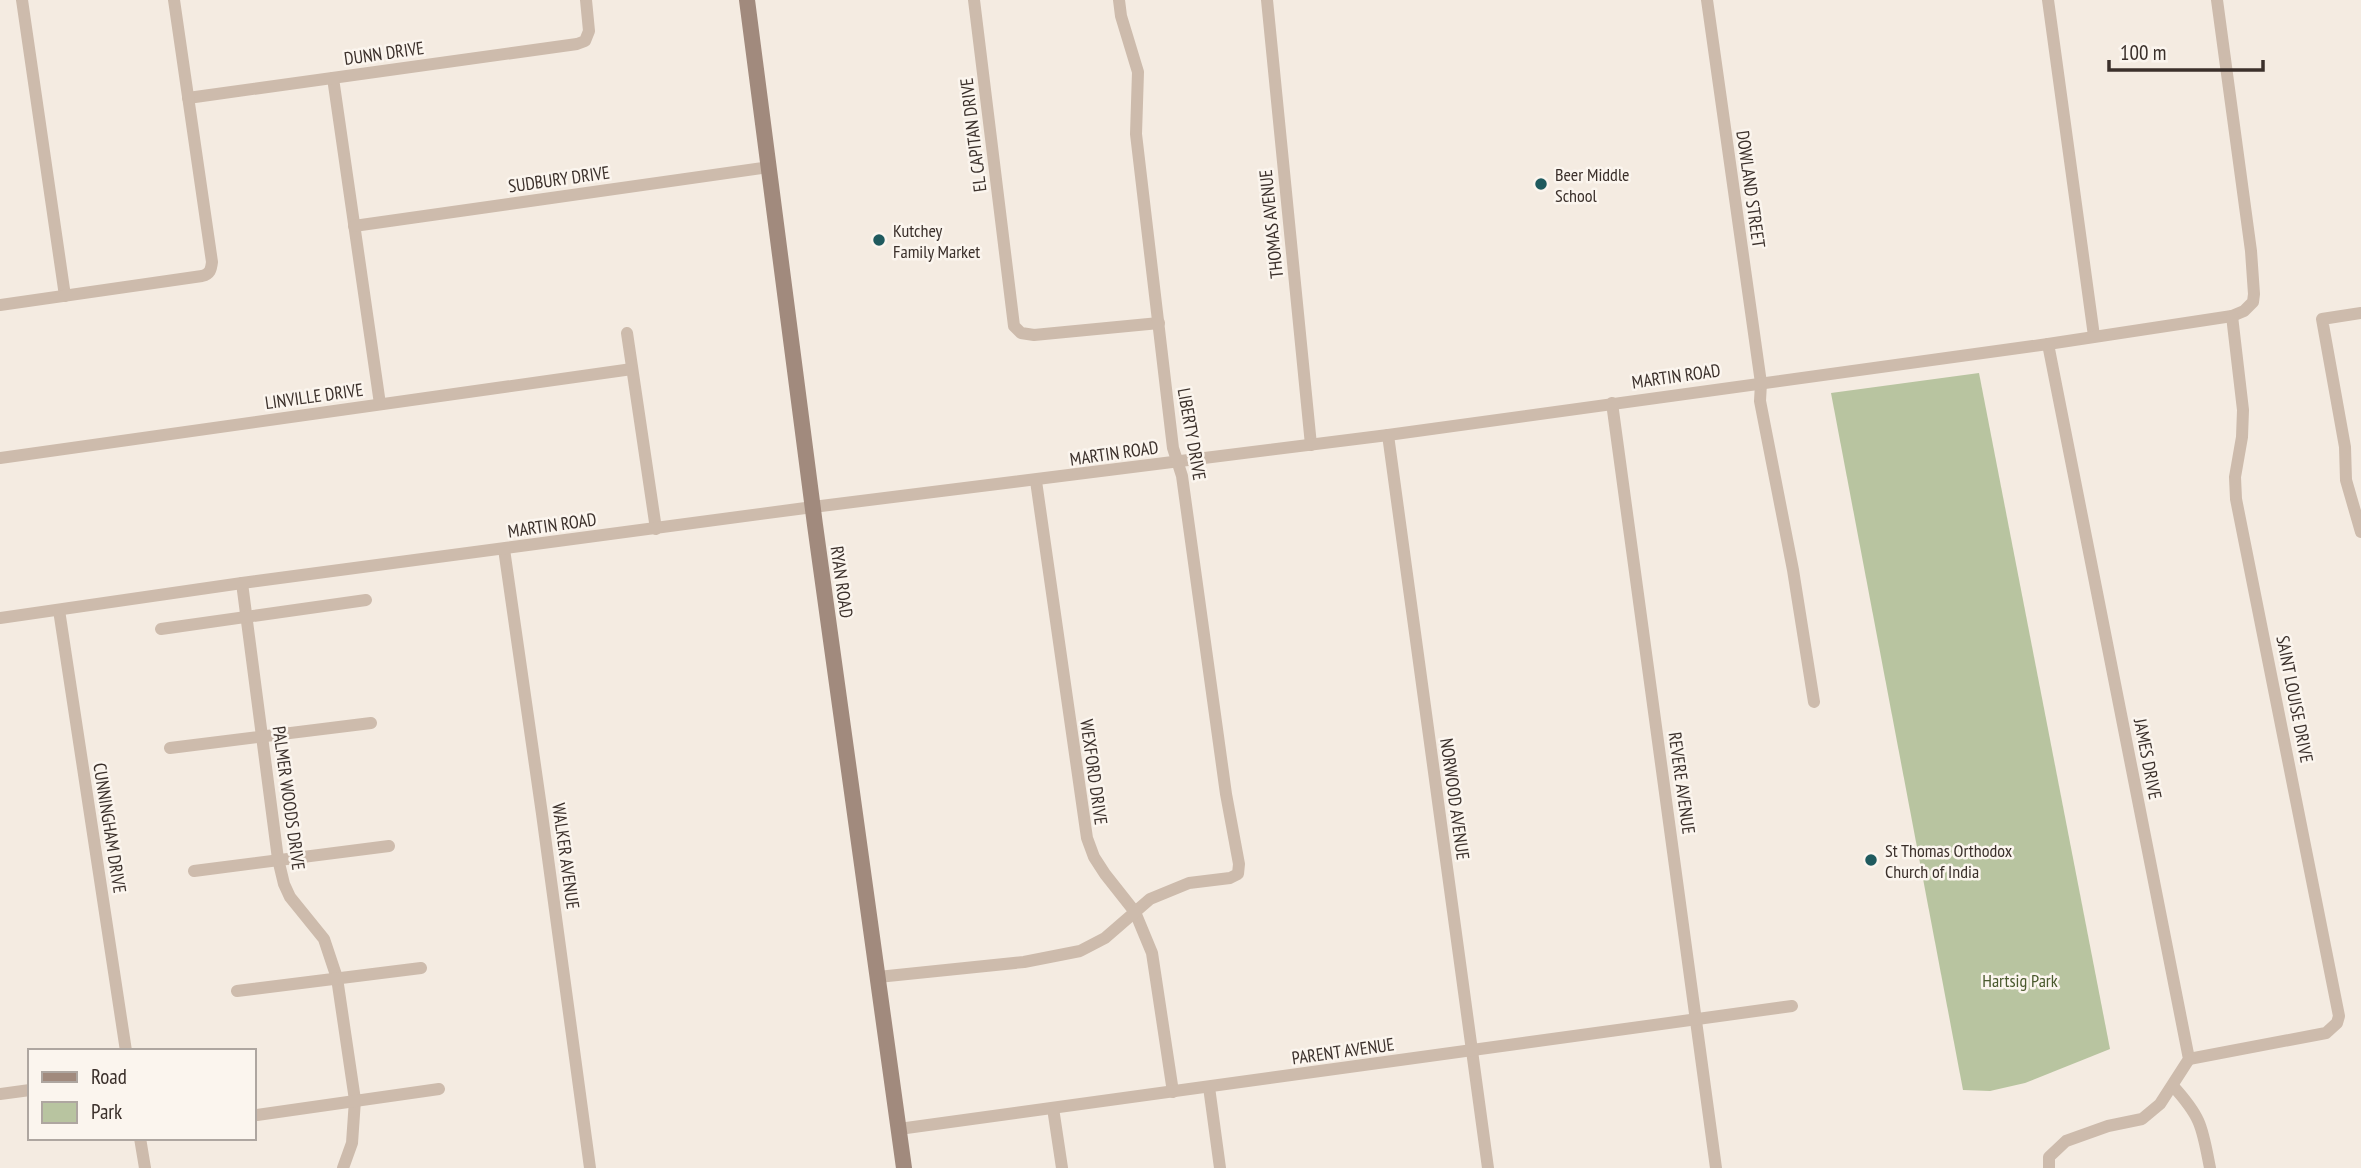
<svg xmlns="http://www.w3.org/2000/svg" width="2361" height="1168" font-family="'PT Sans Narrow',sans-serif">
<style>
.green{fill:#b8c4a0}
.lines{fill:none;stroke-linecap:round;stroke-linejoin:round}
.minor{stroke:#cdbbac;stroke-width:12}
.secondary{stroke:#a18a7d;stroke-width:16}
.poi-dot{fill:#1f5a5e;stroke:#fbf5ee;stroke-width:2.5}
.labels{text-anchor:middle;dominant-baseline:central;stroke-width:5;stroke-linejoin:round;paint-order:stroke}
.street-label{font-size:18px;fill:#3b302b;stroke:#fbf5ee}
.poi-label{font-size:18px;fill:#3b302b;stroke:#fbf5ee;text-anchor:start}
.park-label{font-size:18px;fill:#4a5a2e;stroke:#fbf5ee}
</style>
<rect width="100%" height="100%" fill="#f4ebe1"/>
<path class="green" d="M1979,373L2110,1049L2025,1083L1990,1091L1963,1090L1831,393Z"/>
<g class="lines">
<g class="minor">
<path d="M22,0L65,296"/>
<path d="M974,0L1014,326L1021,333L1034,335L1159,323"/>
<path d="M1267,0L1311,445"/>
<path d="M1707,0L1761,383L1760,401L1793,570L1814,702"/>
<path d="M2048,0L2094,336"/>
<path d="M333,78L380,404"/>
<path d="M188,98L577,44L585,41L589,31L586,0"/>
<path d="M354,226L769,167"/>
<path d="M0,305L202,276C210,274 211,270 212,262L174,0"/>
<path d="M2361,313L2322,319L2345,447L2346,480L2361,532"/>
<path d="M627,333L656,529"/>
<path d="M2048,344L2189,1059L2160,1104L2142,1119L2108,1126L2066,1141L2049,1157V1168"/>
<path d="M1612,403L1716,1168"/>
<path d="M1388,435L1488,1168"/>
<path d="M0,458L632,369"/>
<path d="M1036,481L1087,838L1094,857L1105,874L1135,912L1152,953L1173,1092"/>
<path d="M504,549L542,814L590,1168"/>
<path d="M242,583L278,859L284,884L290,897L324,939L337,978L355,1100L352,1143L343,1168"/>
<path d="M59,610L126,1051"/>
<path d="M0,618L242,583L813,507L1388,435L2048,344L2232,316L2244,311L2253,302L2254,294L2251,251L2217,0"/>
<path d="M161,629L366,600"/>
<path d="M170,748L371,723"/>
<path d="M194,871L389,846"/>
<path d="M878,977L1024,962L1080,951L1105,938L1150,899L1189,883L1230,878L1238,874L1239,864L1226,794L1182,476L1173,448L1136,134L1138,72L1121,16L1119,0"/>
<path d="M237,991L421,968"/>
<path d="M2189,1059L2326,1033L2337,1023L2339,1016L2236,499L2235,477L2242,437L2243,410L2232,316"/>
<path d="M2173,1086C2202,1118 2202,1127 2210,1168"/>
<path d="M1209,1087L1220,1168"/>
<path d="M0,1094L30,1090"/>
<path d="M1053,1108L1062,1168"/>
<path d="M257,1115L439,1089"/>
<path d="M899,1129L1792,1006"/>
<path d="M140,1138L145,1168"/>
</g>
<path class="secondary" d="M747,0L815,525L904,1168"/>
</g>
<g class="poi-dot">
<circle cx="1541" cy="184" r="7"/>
<circle cx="879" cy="240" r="7"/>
<circle cx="1871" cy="860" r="7"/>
</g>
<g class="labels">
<g class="street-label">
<text transform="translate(384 53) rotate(-8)">DUNN DRIVE</text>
<text transform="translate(973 135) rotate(-97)">EL CAPITAN DRIVE</text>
<text transform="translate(559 179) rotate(-8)">SUDBURY DRIVE</text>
<text transform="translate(1751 189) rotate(82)">DOWLAND STREET</text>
<text transform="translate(1271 224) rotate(-96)">THOMAS AVENUE</text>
<text transform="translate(1676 376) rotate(-8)">MARTIN ROAD</text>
<text transform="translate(314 396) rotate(-8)">LINVILLE DRIVE</text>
<text transform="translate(1192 434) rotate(80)">LIBERTY DRIVE</text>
<text transform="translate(1114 453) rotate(-8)">MARTIN ROAD</text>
<text transform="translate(552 525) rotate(-8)">MARTIN ROAD</text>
<text transform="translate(842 582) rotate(82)">RYAN ROAD</text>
<text transform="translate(2295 699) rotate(79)">SAINT LOUISE DRIVE</text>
<text transform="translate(2148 759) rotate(79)">JAMES DRIVE</text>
<text transform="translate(1094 772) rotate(82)">WEXFORD DRIVE</text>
<text transform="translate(1682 783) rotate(82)">REVERE AVENUE</text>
<text transform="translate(289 798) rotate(82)">PALMER WOODS DRIVE</text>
<text transform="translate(1455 799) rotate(82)">NORWOOD AVENUE</text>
<text transform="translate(110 828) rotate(81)">CUNNINGHAM DRIVE</text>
<text transform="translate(566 856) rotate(82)">WALKER AVENUE</text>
<text transform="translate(1343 1051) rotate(-8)">PARENT AVENUE</text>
</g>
<g class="poi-label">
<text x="1555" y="174">Beer Middle<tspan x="1555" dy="21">School</tspan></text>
<text x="893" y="230">Kutchey<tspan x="893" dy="21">Family Market</tspan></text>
<text x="1885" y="850">St Thomas Orthodox<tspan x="1885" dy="21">Church of India</tspan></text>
</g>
<g class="park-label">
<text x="2020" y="980">Hartsig Park</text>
</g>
</g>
<rect x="28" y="1049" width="228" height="91" fill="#fbf5ee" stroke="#aea6a0" stroke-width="2"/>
<rect x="42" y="1072" width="35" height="10" fill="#a18a7d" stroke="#aea6a0" stroke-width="2"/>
<text x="91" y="1084" font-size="21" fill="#3b302b">Road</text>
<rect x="42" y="1102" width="35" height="21" fill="#b8c4a0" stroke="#aea6a0" stroke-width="2"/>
<text x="91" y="1119" font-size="21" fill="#3b302b">Park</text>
<path d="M2109 60v10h154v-10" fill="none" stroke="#3b302b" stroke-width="3.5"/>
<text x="2120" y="60" font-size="21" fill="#3b302b" stroke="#fbf5ee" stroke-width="5" paint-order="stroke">100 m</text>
</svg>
